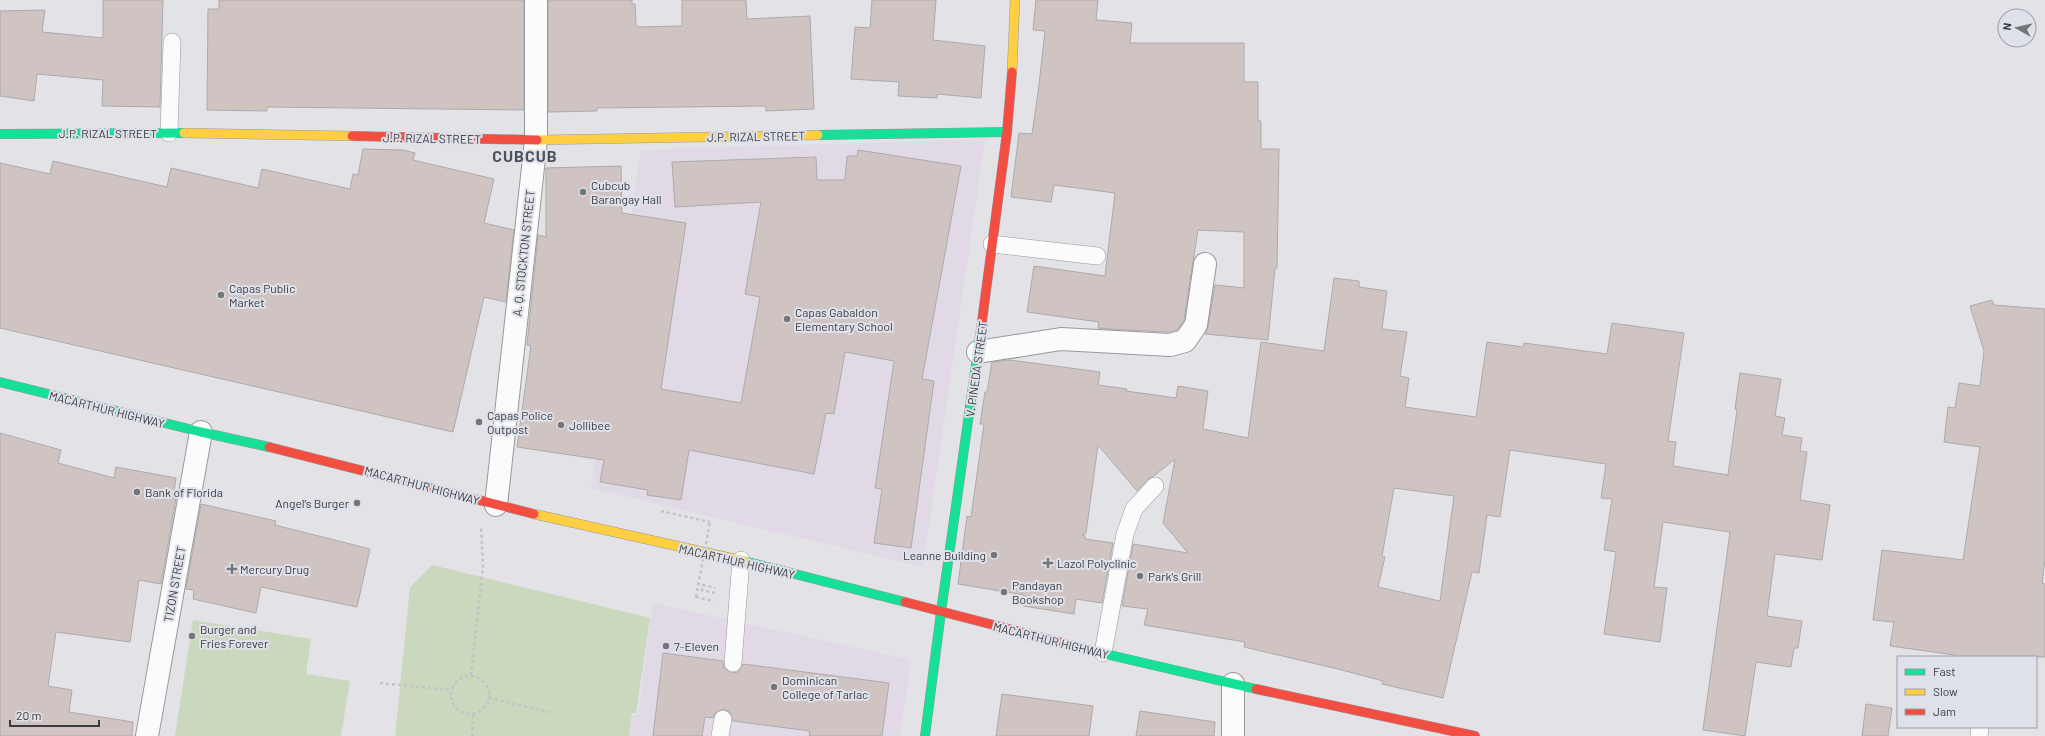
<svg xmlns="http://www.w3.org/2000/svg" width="2045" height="736" font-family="Barlow,sans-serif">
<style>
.education{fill:#e1d9e5}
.green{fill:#cad8bd}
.building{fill:#cfc4c1;stroke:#acaaac;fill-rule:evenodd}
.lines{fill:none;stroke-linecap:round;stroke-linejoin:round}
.lane-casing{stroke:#98989c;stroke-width:18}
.street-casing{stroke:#98989c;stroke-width:24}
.fast-casing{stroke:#98989c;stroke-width:10}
.slow-casing{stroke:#98989c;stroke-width:10}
.jam-casing{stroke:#98989c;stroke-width:10}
.path{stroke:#c3c3c5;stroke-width:2.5;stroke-dasharray:3 3;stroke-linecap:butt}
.lane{stroke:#fbfbfb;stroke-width:17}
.street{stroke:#fbfbfb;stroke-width:22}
.fast{stroke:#16e098;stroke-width:9}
.slow{stroke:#ffcf43;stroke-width:9}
.jam{stroke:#f24e42;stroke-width:9}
.path-bridge{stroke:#c3c3c5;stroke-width:2.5;stroke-dasharray:3 3;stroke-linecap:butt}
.poi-dot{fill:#75767a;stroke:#dfe1ea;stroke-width:1.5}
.labels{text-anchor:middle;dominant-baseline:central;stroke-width:4;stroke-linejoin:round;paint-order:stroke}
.street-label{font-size:12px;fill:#3b3c40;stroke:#dfe1ea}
.poi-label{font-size:12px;fill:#3b3c40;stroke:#dfe1ea;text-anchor:start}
.district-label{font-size:16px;font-weight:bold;letter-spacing:1px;fill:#4e4f57;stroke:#dfe1ea}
</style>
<rect width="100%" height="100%" fill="#e2e2e7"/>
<g class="education">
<path d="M985,139L923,567L591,488L641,150Z"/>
<path d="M653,603L911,660L900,736H630L633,715H638Z"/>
</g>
<g class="green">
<path d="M432,565L650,618L636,713H632L629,736H395L410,587Z"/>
<path d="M193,620L311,639L306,674L350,681L341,736H175Z"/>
</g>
<g class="building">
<path d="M103,0H163L160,107L102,106L103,80L37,74L34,101L0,96V11L45,10L42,32L103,38Z"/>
<path d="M219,0H524V110L267,107V111L207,110L208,9H219Z"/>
<path d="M548,0H632V4H635L636,25L638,27L682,26V0H746L747,19L810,16L814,109L766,111V106L597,108V111L548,112Z"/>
<path d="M872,0H936L933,40L985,46L981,98L937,94V98L898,96L899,82L851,79L855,27L870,28Z"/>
<path d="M1036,0H1098L1096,20L1132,23L1130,43H1244V82H1258V121H1261V149H1279L1277,268H1275L1268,340L1205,334L1208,327L1215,285L1244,288V232L1198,230L1184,320L1177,330L1169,332L1108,329L1098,328L1099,322L1027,312L1034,266L1105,276L1115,193L1054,185L1051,202L1011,197L1019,133L1032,134L1038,93L1045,31L1033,30Z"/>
<path d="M363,149L403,150L415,153L413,160L494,179L484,223L514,230L506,302L484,297L453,432L0,328V163L50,174L53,161L167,187L171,168L258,188L262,169L350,189L353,174L358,175Z"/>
<path d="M858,150L961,166L922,379L934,381L911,548L874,543L882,489L875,488L894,361L845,352L834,414L826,413L814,474L689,450L681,500L647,495L648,490L600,482L604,460L517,447L531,346L527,345L538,235L546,237V168L621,166L622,213L686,223L661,389L741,403L760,297L745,294L761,202L675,207L672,162L816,157L817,180H845L847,156H857Z"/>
<path d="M1334,278L1359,281V287L1387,291L1382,329L1407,332L1400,376L1409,378L1405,407L1476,417L1487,342L1523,347L1524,343L1607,354L1612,323L1684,333L1668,441L1676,442L1673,466L1728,475L1737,410L1735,409L1740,373L1781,379L1775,416L1785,418L1782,435L1802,438L1800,451L1807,452L1800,500L1830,505L1822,560L1775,554L1767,616L1802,621L1798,648H1794L1791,667L1756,662L1745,736L1703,730L1730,532L1663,522L1654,587L1667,588L1660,642L1604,634L1616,552L1604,550L1612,499L1601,498L1606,464L1510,450L1500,517L1487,515L1479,573L1472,572L1443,698L1382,684L1383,681L1338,669L1244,647L1245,642L1144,625L1148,609L1122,606L1133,544L1188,553L1163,523L1175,459L1154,476L1148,479L1137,491L1098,445L1086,533L1082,535L1085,536V539L1113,543L1102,603L1076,599L1074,614L1023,606L1024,595L958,584L967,516L971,517L984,424H980L985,392H987L992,362L1010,360L1100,372L1098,385L1127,389L1126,391L1176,398L1178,386L1208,391L1203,429L1248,438L1261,342L1324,351ZM1394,488L1454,496L1440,601L1378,587L1385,557L1382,556Z"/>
<path d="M1992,300L1994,305L2045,309V560L2042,583L2045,584V657H1954L1955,655L1890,646L1894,622L1873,620L1882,550L1963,560L1980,447L1944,442L1948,407L1955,408L1959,383L1980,386L1984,351L1970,306Z"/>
<path d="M0,433L61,450L58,463L114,478L116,467L176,478L173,498H176L161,584L139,580L130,642L56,632L48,686L72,690L69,712L133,722L132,736H0Z"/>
<path d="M201,504L276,521L275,525L370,549L357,607L261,587L256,613L193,599L194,590L186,589Z"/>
<path d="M663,653L723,661L724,668L732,673L738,672L743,664L889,683L882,736H809L810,731L733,721L730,712L724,709L716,712L713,718L705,717L702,736H653Z"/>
<path d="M1002,694L1093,706L1089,736H996Z"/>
<path d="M1866,704L1892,708L1888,736H1862Z"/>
<path d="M1140,711L1215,722L1214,736H1136Z"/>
</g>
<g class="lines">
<defs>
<g id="lane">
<path d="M169,133L172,42"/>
<path d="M992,244L1097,256"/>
<path d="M1103,653L1125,534L1134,509L1155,486"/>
<path d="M733,663L741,560"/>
<path d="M720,736L723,719"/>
<path d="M1979,736L1980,727"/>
</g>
<g id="street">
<path d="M978,352L1061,339L1170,345L1185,341L1196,325L1205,264"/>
<path d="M496,505L536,140V0"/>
<path d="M1233,684V736"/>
<path d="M147,736L201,432"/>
</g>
<g id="fast">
<path d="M0,134L184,133"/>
<path d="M818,135L1007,132"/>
<path d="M0,382L201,432L269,447"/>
<path d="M744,561L905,602"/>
<path d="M941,612L981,329"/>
<path d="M1101,653L1256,689"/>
<path d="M925,736L941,612"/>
</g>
<g id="slow">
<path d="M1012,72L1015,0"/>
<path d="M184,133L352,136"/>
<path d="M537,140L818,135"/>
<path d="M534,514L744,561"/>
</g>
<g id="jam">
<path d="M352,136L537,140"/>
<path d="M981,329L1007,132L1012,72"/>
<path d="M269,447L534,514"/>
<path d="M905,602L1101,653"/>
<path d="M1256,689L1475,736"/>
</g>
</defs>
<use href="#lane" class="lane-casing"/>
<use href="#street" class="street-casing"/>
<use href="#fast" class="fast-casing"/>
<use href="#slow" class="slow-casing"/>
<use href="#jam" class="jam-casing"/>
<g class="path">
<path d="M661,511L710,522"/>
<path d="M715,593L702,590L703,585L715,588"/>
<path d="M696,597L714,601"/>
<path d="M471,675L483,566L481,526"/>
<circle cx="470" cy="695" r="19"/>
<path d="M380,683L451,690"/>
<path d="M489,698L550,712"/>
<path d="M472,736L473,715"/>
</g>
<use href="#lane" class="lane"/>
<use href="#street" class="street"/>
<use href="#fast" class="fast"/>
<use href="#slow" class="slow"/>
<use href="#jam" class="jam"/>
<path class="path-bridge" d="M696,597L710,522"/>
</g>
<g class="poi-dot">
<circle cx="583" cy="192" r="4"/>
<circle cx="221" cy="295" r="4"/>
<circle cx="787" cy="319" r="4"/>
<circle cx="479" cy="422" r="4"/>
<circle cx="561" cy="425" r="4"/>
<circle cx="137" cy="492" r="4"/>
<circle cx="357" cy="503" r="4"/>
<circle cx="994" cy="555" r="4"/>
<path d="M1046 557h4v4h4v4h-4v4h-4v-4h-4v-4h4z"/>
<path d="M230 563h4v4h4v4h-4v4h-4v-4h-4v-4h4z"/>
<circle cx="1140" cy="576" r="4"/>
<circle cx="1004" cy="592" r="4"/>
<circle cx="192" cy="636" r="4"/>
<circle cx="666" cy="646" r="4"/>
<circle cx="774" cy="687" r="4"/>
</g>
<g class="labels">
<g class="street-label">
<text x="108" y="133">J.P. RIZAL STREET</text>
<text transform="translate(756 136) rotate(-1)">J.P. RIZAL STREET</text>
<text transform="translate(432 138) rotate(1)">J.P. RIZAL STREET</text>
<text transform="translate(523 253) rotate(-84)">A. Q. STOCKTON STREET</text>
<text transform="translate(976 369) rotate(-82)">V. PINEDA STREET</text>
<text transform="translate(107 409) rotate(14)">MACARTHUR HIGHWAY</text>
<text transform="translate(422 485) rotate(15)">MACARTHUR HIGHWAY</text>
<text transform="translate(737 561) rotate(13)">MACARTHUR HIGHWAY</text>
<text transform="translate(174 584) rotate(-80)">TIZON STREET</text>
<text transform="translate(1051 640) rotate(14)">MACARTHUR HIGHWAY</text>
</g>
<g class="poi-label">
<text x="591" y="185">Cubcub<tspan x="591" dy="14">Barangay Hall</tspan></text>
<text x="229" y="288">Capas Public<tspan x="229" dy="14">Market</tspan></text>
<text x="795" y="312">Capas Gabaldon<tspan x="795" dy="14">Elementary School</tspan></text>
<text x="487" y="415">Capas Police<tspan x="487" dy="14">Outpost</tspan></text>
<text x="569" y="425">Jollibee</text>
<text x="145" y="492">Bank of Florida</text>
<text x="349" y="503" text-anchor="end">Angel’s Burger</text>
<text x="986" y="555" text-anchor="end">Leanne Building</text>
<text x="1057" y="563">Lazol Polyclinic</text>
<text x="240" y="569">Mercury Drug</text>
<text x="1148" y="576">Park's Grill</text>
<text x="1012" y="585">Pandayan<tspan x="1012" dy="14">Bookshop</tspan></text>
<text x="200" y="629">Burger and<tspan x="200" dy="14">Fries Forever</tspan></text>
<text x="674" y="646">7-Eleven</text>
<text x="782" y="680">Dominican<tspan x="782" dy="14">College of Tarlac</tspan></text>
</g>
<g class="district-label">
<text x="525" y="155">CUBCUB</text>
</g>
</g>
<rect x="1897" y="656" width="140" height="72" fill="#dfe1ea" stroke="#9d9fa6"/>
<rect x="1905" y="669" width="20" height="6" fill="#16e098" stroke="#9d9fa6"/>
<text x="1933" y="676" font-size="12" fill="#3b3c40">Fast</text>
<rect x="1905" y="689" width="20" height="6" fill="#ffcf43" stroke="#9d9fa6"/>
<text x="1933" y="696" font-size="12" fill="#3b3c40">Slow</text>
<rect x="1905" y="709" width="20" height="6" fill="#f24e42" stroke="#9d9fa6"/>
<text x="1933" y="716" font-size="12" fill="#3b3c40">Jam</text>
<g transform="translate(2017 28) rotate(278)"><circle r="19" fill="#dfe1ea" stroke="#9d9fa6"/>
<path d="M0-3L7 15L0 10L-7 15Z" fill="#75767a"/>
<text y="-6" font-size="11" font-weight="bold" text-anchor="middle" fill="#3b3c40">N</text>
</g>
<path d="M10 720v6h89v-6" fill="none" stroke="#3b3c40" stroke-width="2"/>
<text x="16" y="720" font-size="12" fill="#3b3c40" stroke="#dfe1ea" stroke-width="3" paint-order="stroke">20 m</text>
</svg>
